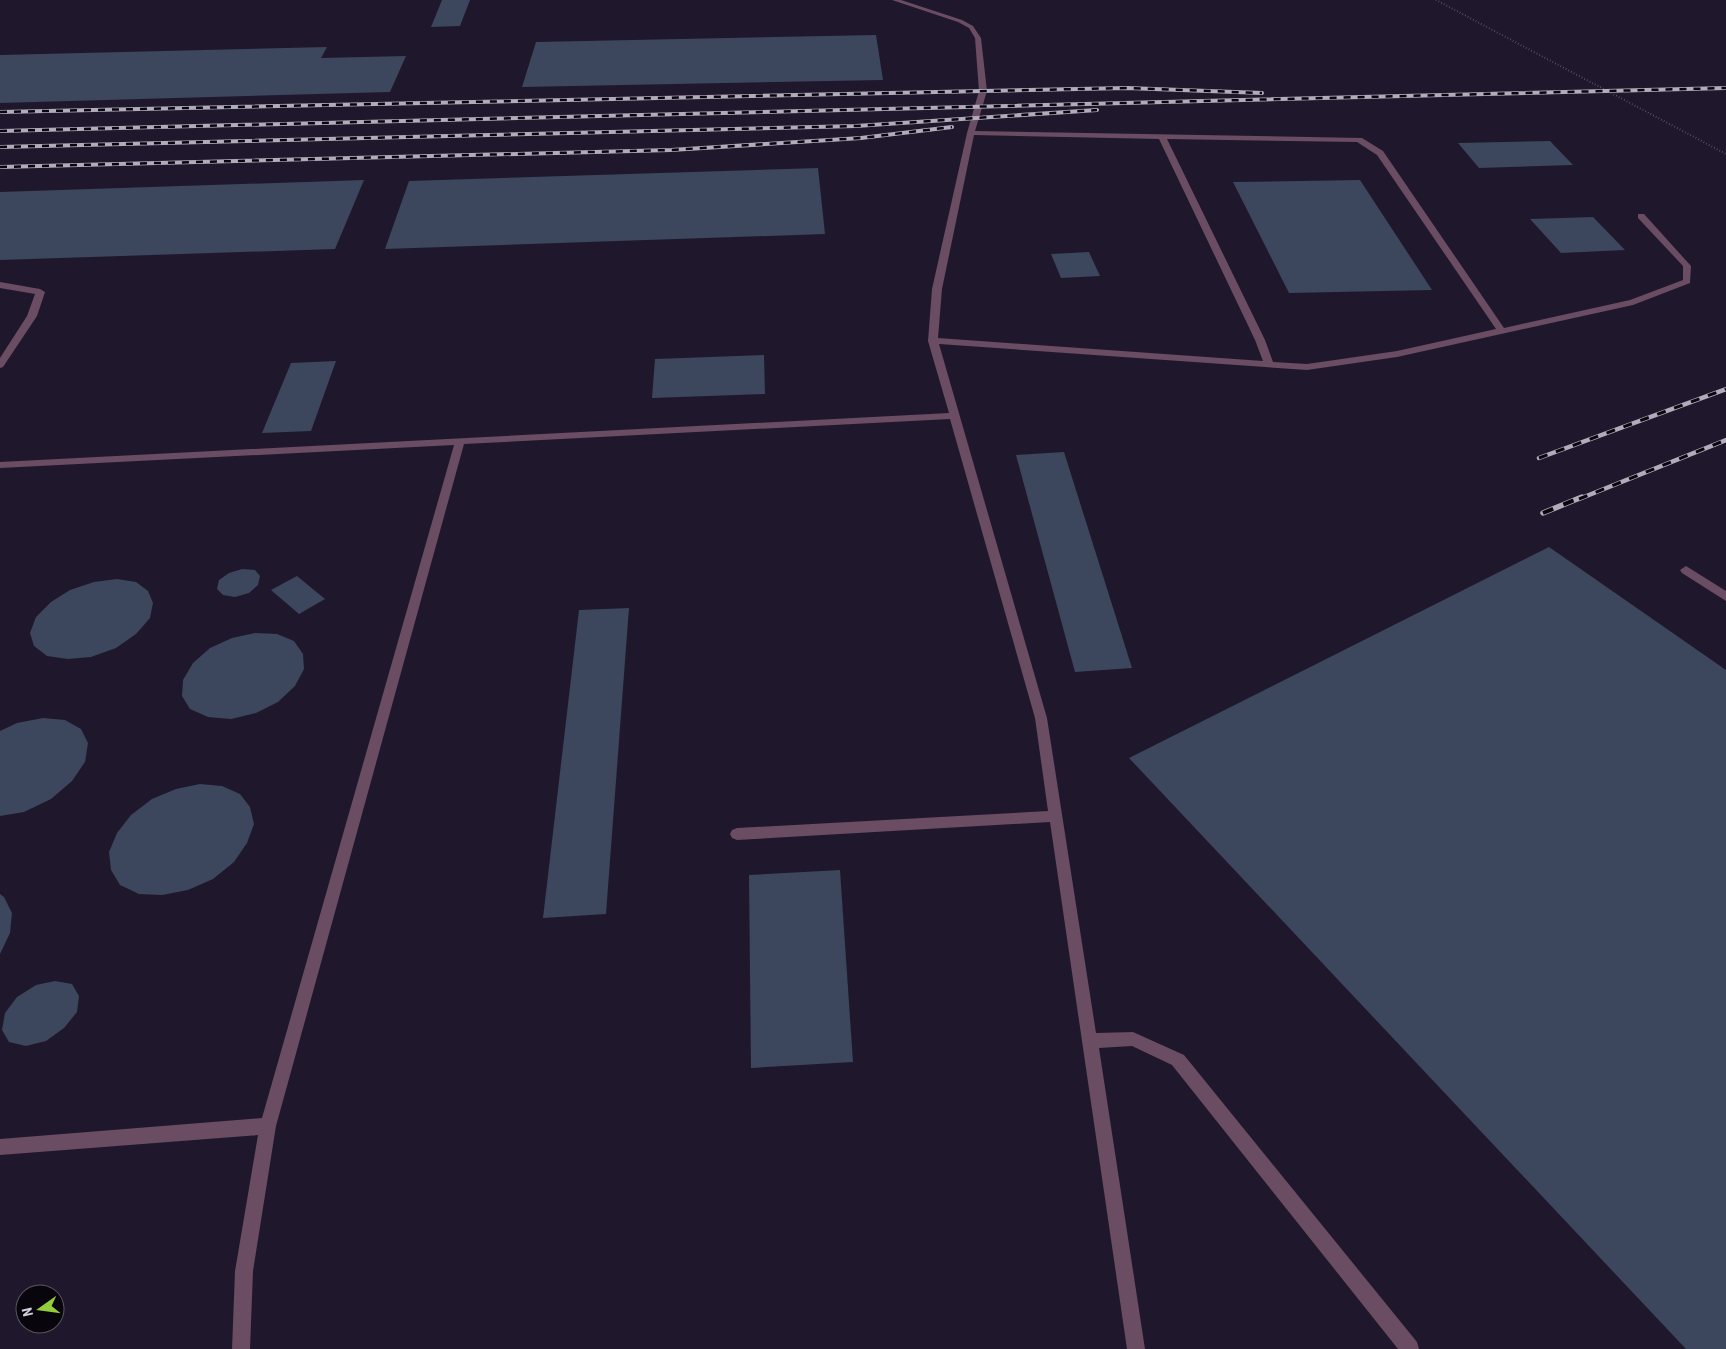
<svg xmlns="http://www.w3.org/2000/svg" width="1726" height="1349" font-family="'Roboto Condensed',sans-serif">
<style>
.building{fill:#3c465d}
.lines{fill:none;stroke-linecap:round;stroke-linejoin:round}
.path{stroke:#7c7587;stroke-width:2;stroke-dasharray:0.5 2.5;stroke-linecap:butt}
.lane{fill:#6a4c63;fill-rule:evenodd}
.rail-far2-casing{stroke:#b1acbc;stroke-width:4}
.rail-far1-casing{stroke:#b1acbc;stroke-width:4.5}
.rail-casing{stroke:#b1acbc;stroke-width:5.5}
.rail-far2{stroke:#08050d;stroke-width:2.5;stroke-dasharray:7;stroke-linecap:butt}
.rail-far1{stroke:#08050d;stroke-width:3;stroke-dasharray:9;stroke-linecap:butt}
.rail{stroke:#08050d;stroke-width:4;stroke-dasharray:11;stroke-linecap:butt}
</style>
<rect width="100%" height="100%" fill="#1f172c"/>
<g class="building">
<path d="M442,0H470L460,26L431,27Z"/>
<path d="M876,35L883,80L522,87L536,42Z"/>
<path d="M327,47L321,58L406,56L390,92L0,103V55Z"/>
<path d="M1550,141L1573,165L1479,168L1458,143Z"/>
<path d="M818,168L825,234L385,249L409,181Z"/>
<path d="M364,180L335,249L0,260V192Z"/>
<path d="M1360,180L1432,290L1289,293L1233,182Z"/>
<path d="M1593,217L1625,250L1561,253L1530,219Z"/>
<path d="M1089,252L1100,276L1061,278L1051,254Z"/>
<path d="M764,355L765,394L652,398L655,359Z"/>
<path d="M336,361L311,431L262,433L291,363Z"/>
<path d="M1064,452L1132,668L1075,672L1016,455Z"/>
<path d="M1549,547L1726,670V1349H1686L1129,758Z"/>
<path d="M242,569L255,570L260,576L258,585L249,593L235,597L223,595L217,589L219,580L229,573Z"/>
<path d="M297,576L325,599L299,614L271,590Z"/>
<path d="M117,579L136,582L148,591L153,603L150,618L136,634L116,648L91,657L68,659L47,656L34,646L30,633L36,617L51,602L70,590L94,582Z"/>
<path d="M629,608L606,914L543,918L579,610Z"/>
<path d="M255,633L277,634L294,641L303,654L304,669L295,686L278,702L256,713L231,719L208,717L190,709L182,696L183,680L193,663L210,648L232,638Z"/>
<path d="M43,718L65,720L81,729L88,743L85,762L72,781L51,799L24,812L0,816V731L17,723Z"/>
<path d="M200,784L222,786L240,794L250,807L254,824L247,843L234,862L213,879L188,890L162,895L139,894L120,885L111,870L109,852L117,833L131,815L152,799L176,789Z"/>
<path d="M840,870L853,1062L751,1068L749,875Z"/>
<path d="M0,894L4,897L12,913L10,933L0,954Z"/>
<path d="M55,981L72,984L79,996L77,1012L64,1028L46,1041L26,1046L9,1042L2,1030L5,1013L17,997L36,985Z"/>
</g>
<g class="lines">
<path class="path" d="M1436,0L1726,154"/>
<g class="lane">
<path d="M892,0H901L962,20L973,26L981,38L987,91L975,131L1362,138L1383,151L1504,328L1630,300L1683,280V266L1638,218V214H1644L1691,266L1690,283L1633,305L1397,357L1307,370L939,344L1047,718L1096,1033L1133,1032L1184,1055L1417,1342L1419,1349H1398L1172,1065L1132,1046L1099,1048L1145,1349H1127L1050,822L737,840L732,838L730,834L732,830L737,828L1048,811L1035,718L950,419L464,444L276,1126L253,1271L250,1349H232L235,1271L258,1135L0,1155V1139L262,1118L454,445L0,468V462L949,413L928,341L932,289L967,133L979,91L975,38L969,28L958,22ZM974,135L1159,139L1255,340L1263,361L938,338L942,289ZM1167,139L1357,142L1377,155L1496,329L1397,351L1307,364L1273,362L1265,340Z"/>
<path d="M0,282L40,289L45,292L37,316L3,367L0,368V358L27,316L35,294L0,288Z"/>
<path d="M1686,566L1726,591V601L1682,573L1680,570Z"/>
</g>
<defs>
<g id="rail-far2">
<path d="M0,112L1127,88L1262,93"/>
<path d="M0,131L1726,88"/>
<path d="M0,147L856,126L1097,110"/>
<path d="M0,167L671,150L861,138L952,127"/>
</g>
<g id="rail-far1">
<path d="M1539,458L1726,389"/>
<path d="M1579,499L1726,440"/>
</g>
<path id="rail" d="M1543,513L1582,497"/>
</defs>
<use href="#rail-far2" class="rail-far2-casing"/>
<use href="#rail-far1" class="rail-far1-casing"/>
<use href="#rail" class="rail-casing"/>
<use href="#rail-far2" class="rail-far2"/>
<use href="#rail-far1" class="rail-far1"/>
<use href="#rail" class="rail"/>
</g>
<g transform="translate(40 1309) rotate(256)"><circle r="24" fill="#08050d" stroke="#5a5661"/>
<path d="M0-4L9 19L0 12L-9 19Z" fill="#93cd3e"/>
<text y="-8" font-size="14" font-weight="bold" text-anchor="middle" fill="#d4cfde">N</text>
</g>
</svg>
